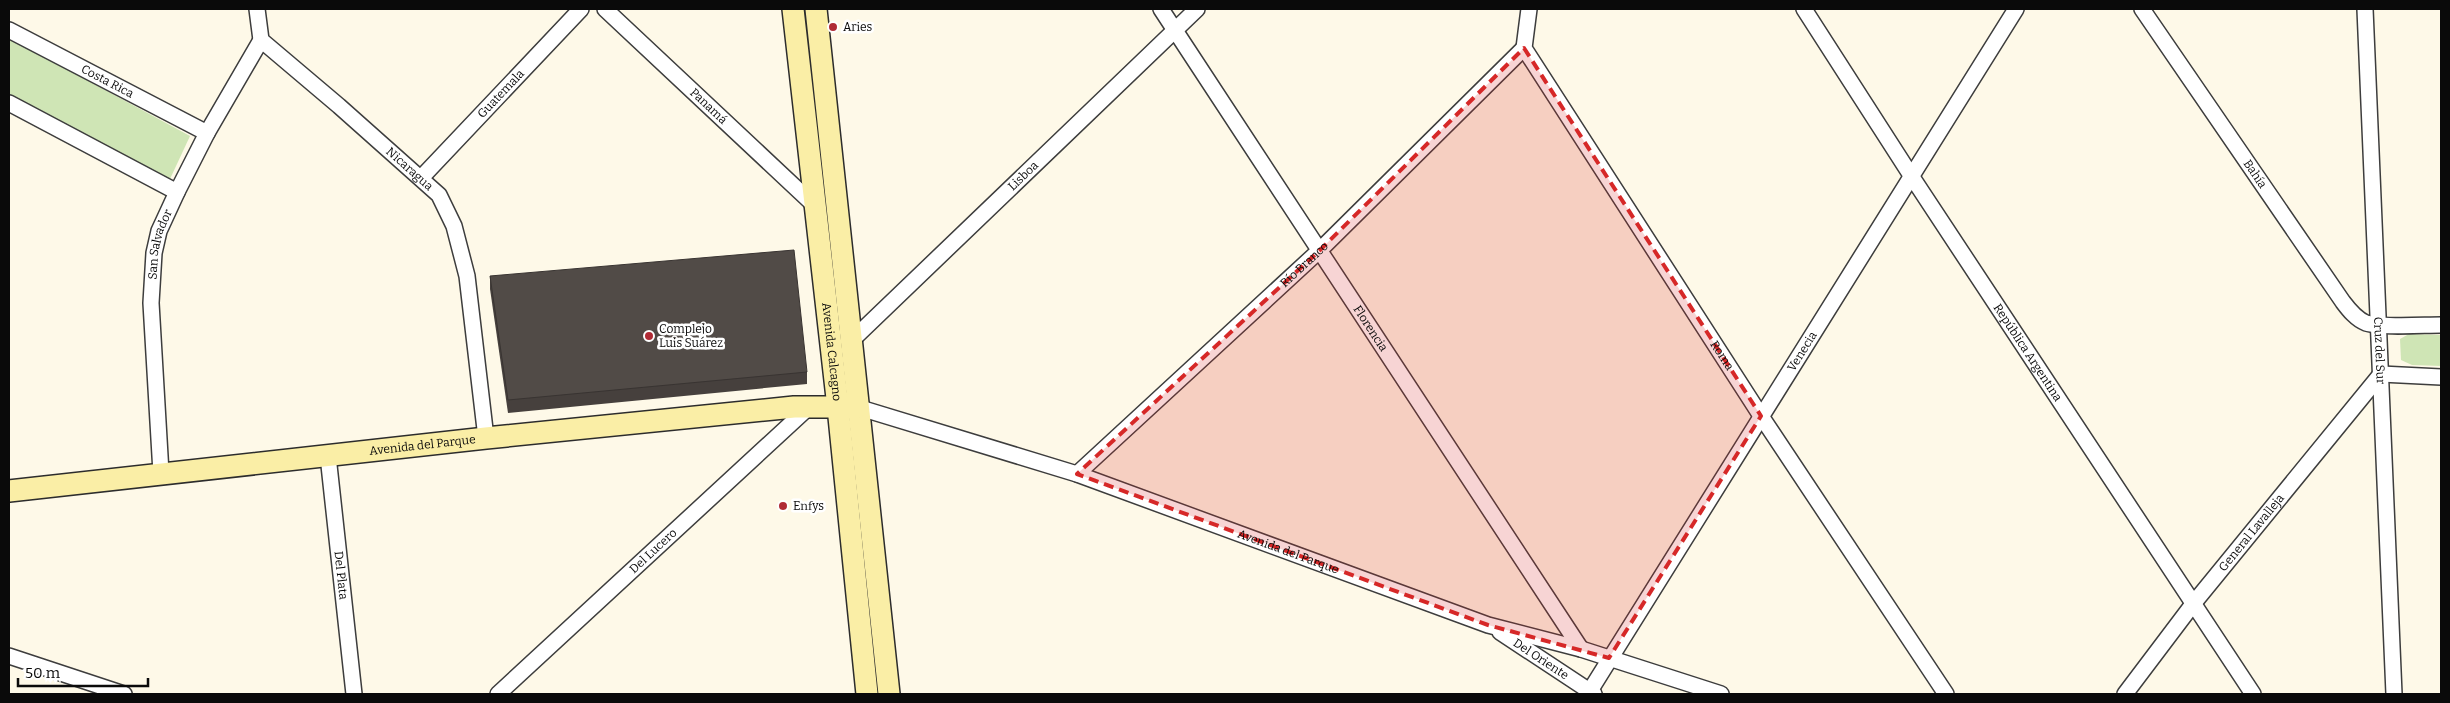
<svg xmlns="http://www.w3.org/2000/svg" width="2450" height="703" font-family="Bitter,serif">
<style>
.grass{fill:#cfe5b5}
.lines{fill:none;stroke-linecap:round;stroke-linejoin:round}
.street-casing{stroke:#3d3d3d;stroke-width:18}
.secondary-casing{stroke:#2c2c2c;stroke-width:24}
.street{stroke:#fff;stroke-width:15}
.secondary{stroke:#faeea6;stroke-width:21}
.wall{fill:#46403d}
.building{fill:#514b47;stroke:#393432}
.marked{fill:#d62828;fill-opacity:0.2;stroke:#d62828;stroke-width:4;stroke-dasharray:10 6;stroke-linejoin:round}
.poi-dot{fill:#b02b35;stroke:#fff;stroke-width:2}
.labels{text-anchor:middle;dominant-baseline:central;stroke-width:5;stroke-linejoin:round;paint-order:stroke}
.poi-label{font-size:12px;fill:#0a0a0a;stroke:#fff;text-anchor:start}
.street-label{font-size:12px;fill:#0a0a0a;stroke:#fff}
</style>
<rect width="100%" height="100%" fill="#fef9e8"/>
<g class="grass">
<path d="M9,38L190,136L170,179L9,96Z"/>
<path d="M2409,334L2441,335V366L2412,365L2401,360L2400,339Z"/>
</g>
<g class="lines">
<defs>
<g id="street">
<path id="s1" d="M257,9L261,40L339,106L439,195L454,226L467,276L486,438"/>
<path id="s2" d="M605,9L813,204"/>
<path id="s3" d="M1161,9L1581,649"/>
<path id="s4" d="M1529,9L1524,48L1761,416L1946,694"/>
<path id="s5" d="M1804,9L1912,177L2253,694"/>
<path id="s6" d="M2142,9L2343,302C2349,310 2356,319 2366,323C2382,328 2423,325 2441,325"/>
<path id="s7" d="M2365,9L2394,694"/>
<path id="s8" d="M9,30L207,133"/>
<path d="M9,103L177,192"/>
<path id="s9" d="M421,178L581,9"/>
<path id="s10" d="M850,342L1197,9"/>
<path id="s11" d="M857,407L1077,474L1488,625L1581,649L1721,694"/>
<path id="s12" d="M328,456L354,694"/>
<path id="s13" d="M161,473L151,303L154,253L159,231L177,192L207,133L261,40"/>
<path id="s14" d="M1077,474L1320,250L1524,48"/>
<path id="s15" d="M1500,632L1594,694"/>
<path d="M9,656L124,694"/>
<path id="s16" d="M498,694L809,407"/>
<path id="s17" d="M1588,694L2016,9"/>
<path id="s18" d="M2125,694L2193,604L2381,374L2441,377"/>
</g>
<g id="secondary">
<path id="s19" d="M793,9L838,407L867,694"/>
<path d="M816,9L889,694"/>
<path id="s20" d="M9,491L486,438L794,407H857"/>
</g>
</defs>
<use href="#street" class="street-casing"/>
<use href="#secondary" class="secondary-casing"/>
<use href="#street" class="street"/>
<use href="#secondary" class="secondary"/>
</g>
<path class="wall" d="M490,276L807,372V384L508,413L490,289Z"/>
<path class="building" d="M794,250L807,372L508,400L490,276Z"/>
<path class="marked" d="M1524,48L1761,416L1609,658L1488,625L1077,474L1320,250Z"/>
<g class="poi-dot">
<circle cx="833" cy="27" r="5"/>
<circle cx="649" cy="336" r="5"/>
<circle cx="783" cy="506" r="5"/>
</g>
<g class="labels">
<g class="poi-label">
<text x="843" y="27">Aries</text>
<text x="659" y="329">Complejo<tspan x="659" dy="14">Luis Suárez</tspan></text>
<text x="793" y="506">Enfys</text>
</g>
<g class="street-label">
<text stroke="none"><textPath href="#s8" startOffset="111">Costa Rica</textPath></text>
<text stroke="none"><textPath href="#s9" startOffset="116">Guatemala</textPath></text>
<text stroke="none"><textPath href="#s2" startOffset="142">Panamá</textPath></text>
<text stroke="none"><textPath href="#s1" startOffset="228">Nicaragua</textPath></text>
<text stroke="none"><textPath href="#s6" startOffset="200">Bahía</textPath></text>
<text stroke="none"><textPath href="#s10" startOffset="240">Lisboa</textPath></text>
<text stroke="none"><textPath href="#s13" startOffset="230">San Salvador</textPath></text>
<text stroke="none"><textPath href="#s14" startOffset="309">Río Branco</textPath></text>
<text stroke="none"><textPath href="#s3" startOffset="382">Florencia</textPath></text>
<text stroke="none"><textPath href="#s19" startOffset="345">Avenida Calcagno</textPath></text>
<text stroke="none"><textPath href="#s7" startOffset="342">Cruz del Sur</textPath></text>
<text stroke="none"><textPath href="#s17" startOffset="404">Venecia</textPath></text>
<text stroke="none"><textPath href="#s5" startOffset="410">República Argentina</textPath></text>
<text stroke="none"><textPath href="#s4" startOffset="405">Roma</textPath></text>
<text stroke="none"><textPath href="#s20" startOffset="416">Avenida del Parque</textPath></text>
<text stroke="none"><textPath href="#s18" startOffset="205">General Lavalleja</textPath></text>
<text stroke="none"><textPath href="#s16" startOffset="211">Del Lucero</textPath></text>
<text stroke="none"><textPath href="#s11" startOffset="455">Avenida del Parque</textPath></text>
<text stroke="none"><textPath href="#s12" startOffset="120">Del Plata</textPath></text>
<text stroke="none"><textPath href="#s15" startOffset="49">Del Oriente</textPath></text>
</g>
</g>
<rect width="2450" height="703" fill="none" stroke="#0a0a0a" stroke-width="20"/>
<path d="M18 678v8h130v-8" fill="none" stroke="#0a0a0a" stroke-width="2.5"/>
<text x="25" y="678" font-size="15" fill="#0a0a0a" stroke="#ffffff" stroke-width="4" paint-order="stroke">50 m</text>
</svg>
